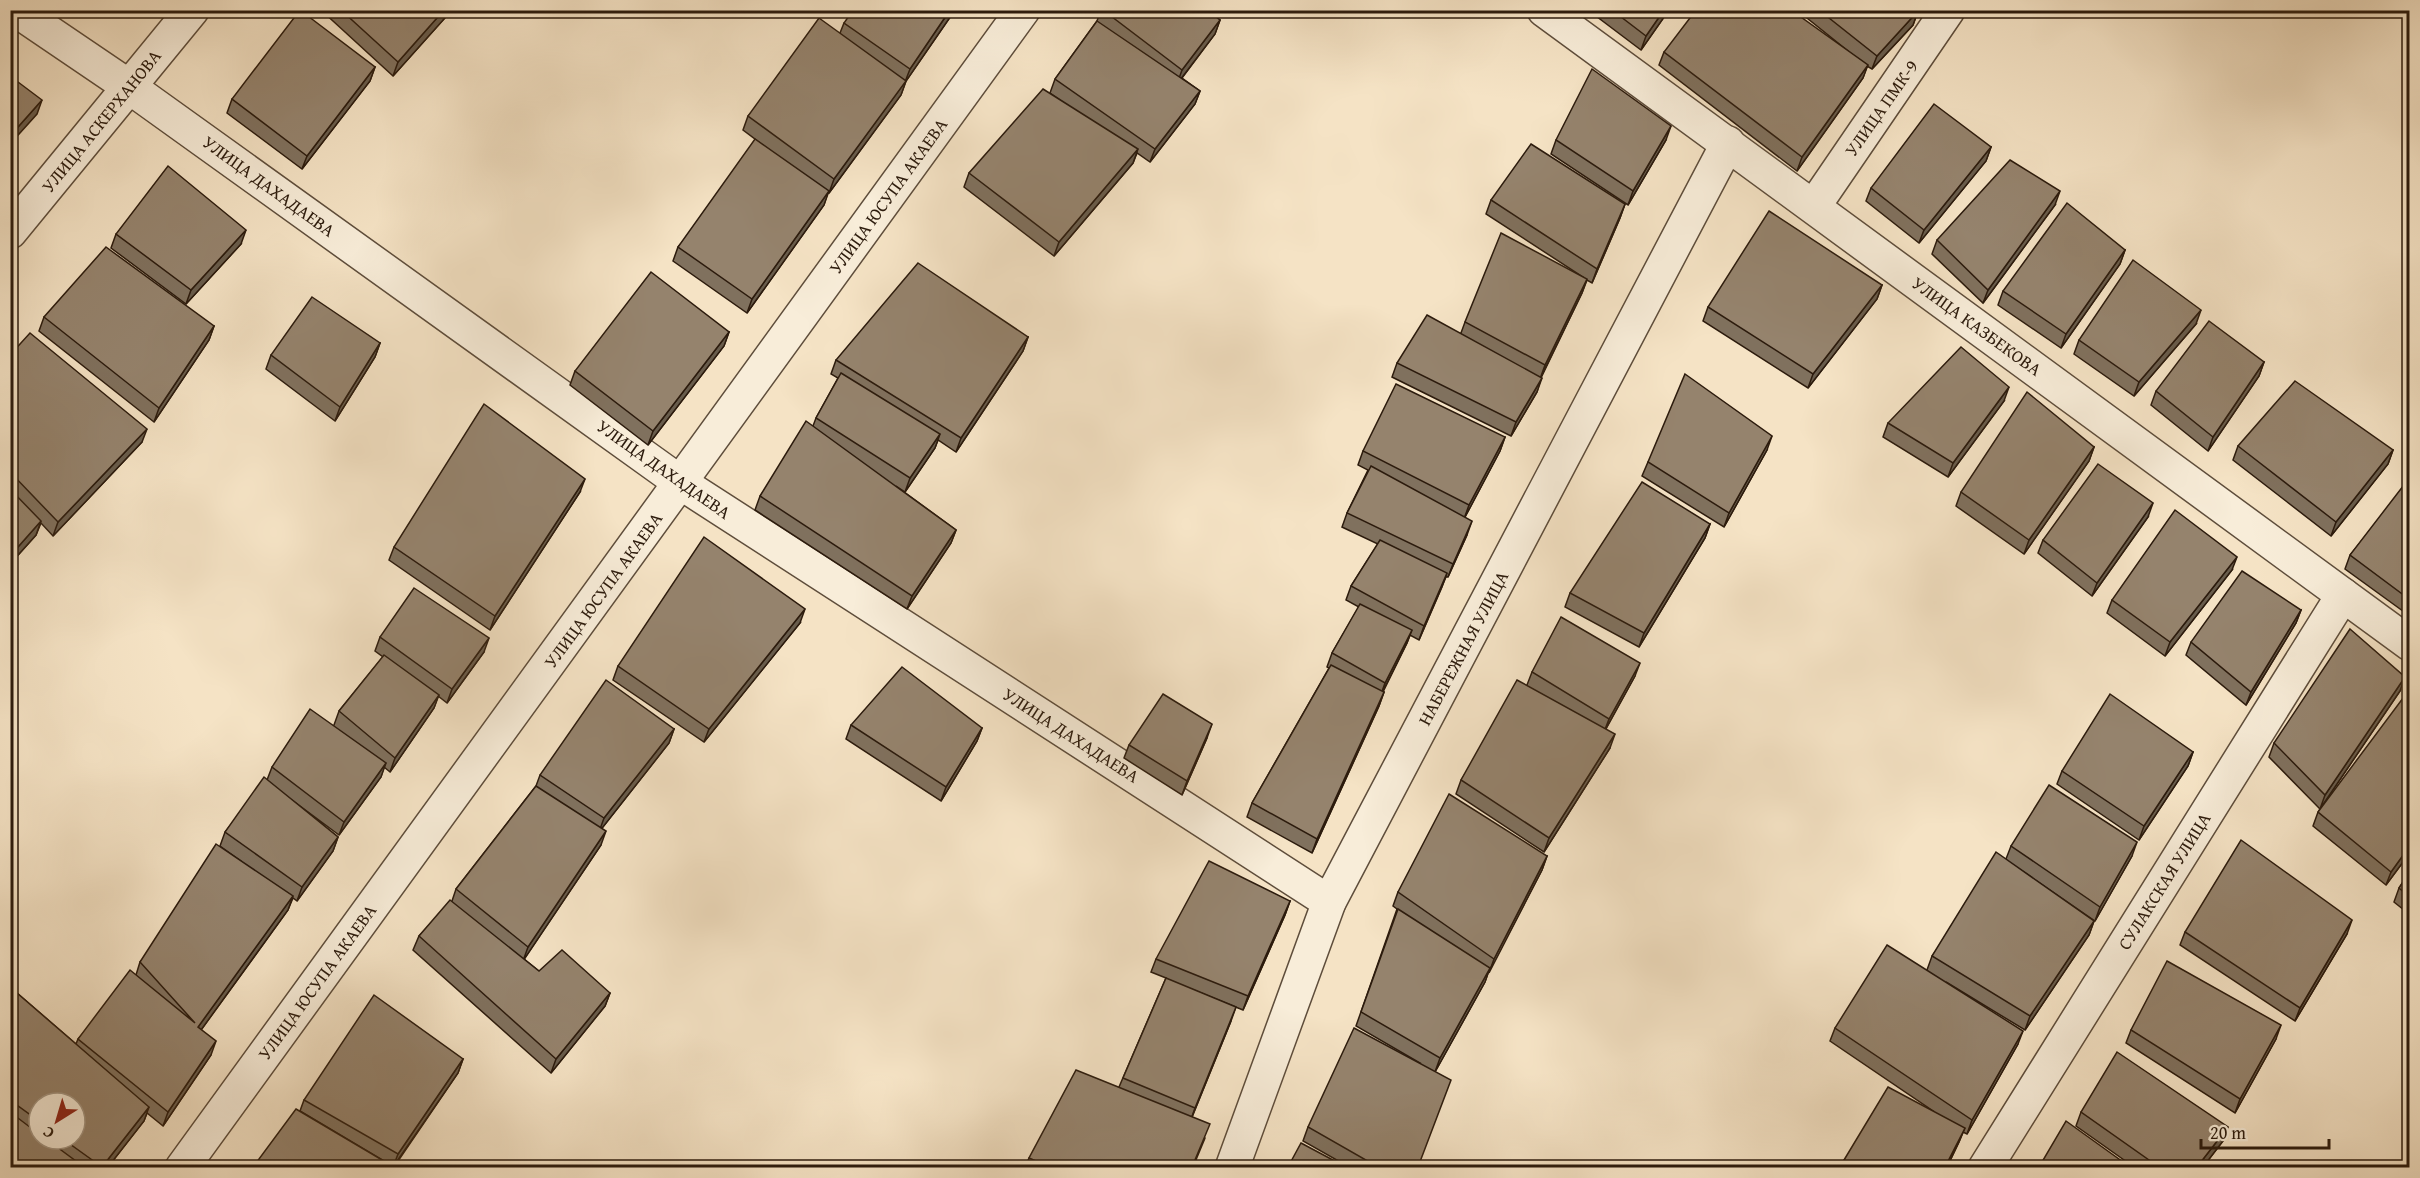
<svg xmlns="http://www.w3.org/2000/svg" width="2420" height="1178" font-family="'Gentium Book Plus',serif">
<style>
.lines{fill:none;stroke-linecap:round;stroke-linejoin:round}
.minor-casing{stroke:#5e4d3b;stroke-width:36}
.minor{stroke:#f8edd9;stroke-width:33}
.wall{fill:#80715e;stroke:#2c1b0d;stroke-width:1.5;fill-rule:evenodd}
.shaded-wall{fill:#685c4c;stroke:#2c1b0d;stroke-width:1.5}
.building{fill:#95836d;stroke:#2c1b0d;stroke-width:1.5}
.labels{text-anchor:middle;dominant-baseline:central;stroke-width:6;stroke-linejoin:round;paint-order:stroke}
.street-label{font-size:18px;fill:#2c1b0d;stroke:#f8edd9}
</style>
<rect width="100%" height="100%" fill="#f5e3c5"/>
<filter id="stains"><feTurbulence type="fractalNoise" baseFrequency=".00333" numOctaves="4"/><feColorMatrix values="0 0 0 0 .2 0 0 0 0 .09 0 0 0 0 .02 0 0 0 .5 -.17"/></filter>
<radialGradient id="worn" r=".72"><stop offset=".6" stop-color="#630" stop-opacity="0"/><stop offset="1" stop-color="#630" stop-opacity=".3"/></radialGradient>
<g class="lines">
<defs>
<g id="minor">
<path d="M16,10L128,86L681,483L1329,902"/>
<path d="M1544,10L2410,644"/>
<path d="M1814,206L1948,10"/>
<path d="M10,232L192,10"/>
<path d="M182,1168L1023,10"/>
<path d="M1232,1168L1329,902L1728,143"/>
<path d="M1985,1168L2343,595"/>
</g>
</defs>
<use href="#minor" class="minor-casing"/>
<use href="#minor" class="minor"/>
</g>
<g class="wall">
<path d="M321,10H452L393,76Z"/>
<path d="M955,10L906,81L901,95L829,193L828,192L824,205L747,313L673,261L678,247L767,148L743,130L748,116L840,33L844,23Z"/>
<path d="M1101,10H1207L1220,20L1215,34L1182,78L1200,91L1195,104L1150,162L1137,153L1133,163L1054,256L964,187L969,173L1064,103L1050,93L1055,79L1097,21Z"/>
<path d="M1588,10H1669L1641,50Z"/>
<path d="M1797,10L1918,11L1913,25L1872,69L1867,66L1863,78L1797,171L1659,65L1664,52L1848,51Z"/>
<path d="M375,67L370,81L302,169L227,113L232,99Z"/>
<path d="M1556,140H1666L1628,205L1551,154Z"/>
<path d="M1991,147L1986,161L1919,243L1866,201L1871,188Z"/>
<path d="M1491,200L1625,204L1620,218L1592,283L1587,280L1582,293L1541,378L1537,392L1511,436L1392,377L1397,363L1461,333L1465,322L1583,277L1486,214Z"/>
<path d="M2055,205L1983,303L1932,254L1937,240Z"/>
<path d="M116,234L241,244L186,304L111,248Z"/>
<path d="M2125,250L2120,264L2061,348L1998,305L2003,291Z"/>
<path d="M1882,285L1877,299L1808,388L1703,321L1708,307Z"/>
<path d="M44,317L214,326L209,340L154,422L39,331Z"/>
<path d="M2196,324L2134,396L2074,354L2079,340Z"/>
<path d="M729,332L724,346L648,445L570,385L575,371Z"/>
<path d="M1028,337L1023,351L956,452L938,440L935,448L905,492L896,486L956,530L951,543L907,609L755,510L760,496L813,426L816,418L838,378L831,374L836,360Z"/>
<path d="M380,343L375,357L335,421L266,369L271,355Z"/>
<path d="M10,355L142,442L53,536L41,523L36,535L10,564Z"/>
<path d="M2264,362L2259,376L2208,451L2151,405L2156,391Z"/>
<path d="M2004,401L1948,477L1883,437L1888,423Z"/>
<path d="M1505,437L1500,451L1465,517L1467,535L1448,577H1446L1419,640L1410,635L1407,643L1383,692H1384L1379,706L1312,853L1247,817L1252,803L1329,668L1327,667L1332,653L1359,607L1346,600L1351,586L1378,544L1342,527L1347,513L1368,470L1358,465L1363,451Z"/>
<path d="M2238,446L2393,450L2388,464L2331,536L2233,460Z"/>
<path d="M2094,447L2089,461L2024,554L1956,506L1961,492Z"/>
<path d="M1767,450L1724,527L1642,476L1648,462Z"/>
<path d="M2409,482V611L2407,614L2345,569L2350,555Z"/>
<path d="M580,492L490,630L389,560L394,547Z"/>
<path d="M2148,517L2092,596L2038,553L2043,540Z"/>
<path d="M1710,524L1705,538L1639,647L1565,607L1570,593Z"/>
<path d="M2232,570L2165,656L2107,613L2112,600Z"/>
<path d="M2301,610L2296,623L2246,705L2186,655L2191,642Z"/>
<path d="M800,623L704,742L613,680L618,666Z"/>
<path d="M380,637L484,652L447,703L438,696L434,708L390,772L384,767L381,777L339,835L292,800L338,837L333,851L297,901L293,898L288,910L201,1030L211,1055L163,1126L147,1113L144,1121L108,1167H10V987L76,1044L78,1039L136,975L140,962L241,861L220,846L225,832L267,780L272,767L334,725L339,711L383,657L375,651ZM39,1103L75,1139H39Z"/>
<path d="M1532,672L1635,676L1606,729L1610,748L1544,852L1456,794L1461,780L1527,685Z"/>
<path d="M2400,691L2322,806L2409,854L2386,885L2313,826L2318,812L2320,809L2269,757L2274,743Z"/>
<path d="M851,725L982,728L977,741L941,801L846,739Z"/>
<path d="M674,729L669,743L602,828L601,845L524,959L539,971L610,993L605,1006L551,1073L413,950L419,936L452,901L456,889L536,786L540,775Z"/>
<path d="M1207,738L1182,795L1124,758L1129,745Z"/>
<path d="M2193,752L2188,766L2139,840L2057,784L2062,771Z"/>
<path d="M2011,846L2132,856L2095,921L2021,870L2094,921L2089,935L2025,1030L1946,982L2018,1044L1967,1134L1963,1132L1959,1142L1947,1167H1841L1844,1160L1933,1111L1830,1041L1835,1028L1927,970L1932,956L2006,859Z"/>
<path d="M1547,856L1542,870L1488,973L1485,982L1435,1072L1418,1167H1349L1303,1141L1308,1127L1420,1063L1356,1026L1397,909L1393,906L1398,892Z"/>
<path d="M2409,873V914L2394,902L2399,888Z"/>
<path d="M1290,901L1285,915L1243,1010L1191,989L1231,1021L1192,1117L1205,1138L1193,1167H1025L1029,1158L1119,1087L1166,978L1151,972L1156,959Z"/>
<path d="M2185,932L2347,934L2295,1021L2180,945Z"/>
<path d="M2131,1030L2276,1039L2235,1113L2126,1043Z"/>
<path d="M463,1059L458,1073L394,1167L300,1111L304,1100Z"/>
<path d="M2081,1112L2223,1141L2203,1167H2134L2076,1126Z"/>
</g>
<g class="shaded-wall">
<path d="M444,10H452L393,76L398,62Z"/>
<path d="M950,10H955L906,81L901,95L829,193L834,179L905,82L910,69Z"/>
<path d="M1664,10H1669L1641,50L1646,36Z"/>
<path d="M1918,11L1913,25L1872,69L1877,56Z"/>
<path d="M1220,20L1215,34L1177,84L1182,70Z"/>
<path d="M1868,65L1863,78L1797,171L1802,157Z"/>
<path d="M375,67L370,81L302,169L307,156Z"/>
<path d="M1200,91L1195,104L1150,162L1155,149Z"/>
<path d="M42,100L37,114L10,144V136Z"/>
<path d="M1671,126L1666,140L1628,205L1633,191Z"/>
<path d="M1991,147L1986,161L1919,243L1924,230Z"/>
<path d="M1138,149L1133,163L1054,256L1059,242Z"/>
<path d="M829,191L824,205L747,313L752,299Z"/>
<path d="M2060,191L2055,205L1983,303L1988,290Z"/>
<path d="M1625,204L1620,218L1592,283L1597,269Z"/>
<path d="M246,230L241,244L186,304L191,290Z"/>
<path d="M2125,250L2120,264L2061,348L2066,334Z"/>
<path d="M1587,279L1582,293L1540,379L1545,365Z"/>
<path d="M1882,285L1877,299L1808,388L1813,374Z"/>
<path d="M2201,310L2196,324L2134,396L2139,382Z"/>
<path d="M214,326L209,340L154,422L159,408Z"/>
<path d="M729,332L724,346L648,445L653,431Z"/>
<path d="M1028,337L1023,351L956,452L961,438Z"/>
<path d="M380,343L375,357L335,421L340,407Z"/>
<path d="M2264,362L2259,376L2208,451L2213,437Z"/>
<path d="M1542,378L1537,392L1511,436L1516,422Z"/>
<path d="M2009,387L2004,401L1948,477L1953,463Z"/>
<path d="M147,429L142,442L53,536L58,522Z"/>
<path d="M940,434L935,448L905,492L910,478Z"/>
<path d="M1772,436L1767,450L1724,527L1729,513Z"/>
<path d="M1505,437L1500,451L1464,519L1469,505Z"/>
<path d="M2094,447L2089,461L2024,554L2029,540Z"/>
<path d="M2393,450L2388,464L2331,536L2336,522Z"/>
<path d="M585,479L580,492L490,630L495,616Z"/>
<path d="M2153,503L2148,517L2092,596L2097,583Z"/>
<path d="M41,521L36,535L10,564V556Z"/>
<path d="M1472,521L1467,535L1448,577L1453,564Z"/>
<path d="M1710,524L1705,538L1639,647L1644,633Z"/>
<path d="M956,530L951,543L907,609L912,596Z"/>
<path d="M2237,557L2232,570L2165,656L2170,642Z"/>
<path d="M1447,573L1442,587L1419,640L1424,626Z"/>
<path d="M805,609L800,623L704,742L709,729Z"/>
<path d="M2301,610L2296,623L2246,705L2251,692Z"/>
<path d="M1412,630L1407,643L1380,697L1385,683Z"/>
<path d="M489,638L484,652L447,703L452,689Z"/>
<path d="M1640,663L1635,676L1604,732L1609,719Z"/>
<path d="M2405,677L2400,691L2320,809L2325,795Z"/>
<path d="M1384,692L1379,706L1312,853L1317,839Z"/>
<path d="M439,695L434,708L390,772L395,758Z"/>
<path d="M1212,724L1207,738L1182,795L1187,781Z"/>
<path d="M982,728L977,741L941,801L946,787Z"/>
<path d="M674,729L669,743L599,832L604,818Z"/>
<path d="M1615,734L1610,748L1544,852L1549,838Z"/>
<path d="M2193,752L2188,766L2139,840L2144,826Z"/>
<path d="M386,763L381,777L339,835L344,822Z"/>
<path d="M606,831L601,845L523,961L528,947Z"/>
<path d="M338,837L333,851L297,901L302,887Z"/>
<path d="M2137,842L2132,856L2095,921L2100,907Z"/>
<path d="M2409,847V854L2386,885L2391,872Z"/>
<path d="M1547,856L1542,870L1489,973L1494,959Z"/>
<path d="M293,896L288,910L193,1041L198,1027Z"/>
<path d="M1290,901L1285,915L1243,1010L1248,996Z"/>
<path d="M2352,920L2347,934L2295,1021L2300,1008Z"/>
<path d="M2094,921L2089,935L2025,1030L2030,1016Z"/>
<path d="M1490,968L1485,982L1435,1072L1440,1058Z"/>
<path d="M610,993L605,1006L551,1073L556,1059Z"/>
<path d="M1236,1007L1231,1021L1190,1122L1195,1108Z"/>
<path d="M2281,1025L2276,1039L2235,1113L2240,1099Z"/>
<path d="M2023,1031L2018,1044L1967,1134L1972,1120Z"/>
<path d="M216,1041L211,1055L163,1126L168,1112Z"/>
<path d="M463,1059L458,1073L393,1167L398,1154Z"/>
<path d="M149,1107L144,1121L108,1167H102Z"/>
<path d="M2228,1127L2223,1141L2203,1167H2197Z"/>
<path d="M1965,1128L1959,1142L1947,1167H1945Z"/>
</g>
<g class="building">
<path d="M300,10L375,67L307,156L232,99Z"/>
<path d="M341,10H444L398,62Z"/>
<path d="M853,10H950L910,69L844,23Z"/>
<path d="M1103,10H1207L1220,20L1182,70Z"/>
<path d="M1612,10H1664L1646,36Z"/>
<path d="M1696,10H1791L1868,65L1802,157L1664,52Z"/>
<path d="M1819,10H1918V11L1877,56Z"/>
<path d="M819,18L906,81L834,179L748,116Z"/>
<path d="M1097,21L1200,91L1155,149L1055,79Z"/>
<path d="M1592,69L1671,126L1633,191L1556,140Z"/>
<path d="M10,76L42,100L10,136Z"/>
<path d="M1043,89L1138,149L1059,242L969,173Z"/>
<path d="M1934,104L1991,147L1924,230L1871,188Z"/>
<path d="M755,139L829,191L752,299L678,247Z"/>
<path d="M1531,144L1625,204L1597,269L1491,200Z"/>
<path d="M2010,160L2060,191L1988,290L1937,240Z"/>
<path d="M168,166L246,230L191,290L116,234Z"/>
<path d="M2067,203L2125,250L2066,334L2003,291Z"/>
<path d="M1769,211L1882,285L1813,374L1708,307Z"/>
<path d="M1501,233L1587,279L1545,365L1465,322Z"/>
<path d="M106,247L214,326L159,408L44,317Z"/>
<path d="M2133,260L2201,310L2139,382L2079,340Z"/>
<path d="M918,263L1028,337L961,438L836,360Z"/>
<path d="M651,272L729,332L653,431L575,371Z"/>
<path d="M312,297L380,343L340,407L271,355Z"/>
<path d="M1427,315L1542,378L1516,422L1397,363Z"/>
<path d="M2209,321L2264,362L2213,437L2156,391Z"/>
<path d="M30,333L147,429L58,522L10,472V355Z"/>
<path d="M1961,347L2009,387L1953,463L1888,423Z"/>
<path d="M841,373L940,434L910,478L816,418Z"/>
<path d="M1685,374L1772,436L1729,513L1648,462Z"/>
<path d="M2295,381L2393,450L2336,522L2238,446Z"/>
<path d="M1396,384L1505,437L1469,505L1363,451Z"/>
<path d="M2027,392L2094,447L2029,540L1961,492Z"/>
<path d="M484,404L585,479L495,616L394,547Z"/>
<path d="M806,421L956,530L912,596L760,496Z"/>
<path d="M2098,464L2153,503L2097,583L2043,540Z"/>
<path d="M1371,466L1472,521L1453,564L1347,513Z"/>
<path d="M2407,481L2409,482V599L2350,555Z"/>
<path d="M1642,482L1710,524L1644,633L1570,593Z"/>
<path d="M10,489L41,521L10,556Z"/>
<path d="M2175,510L2237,557L2170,642L2112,600Z"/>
<path d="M704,537L805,609L709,729L618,666Z"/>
<path d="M1380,540L1447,573L1424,626L1351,586Z"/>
<path d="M2242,571L2301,610L2251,692L2191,642Z"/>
<path d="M414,588L489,638L452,689L380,637Z"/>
<path d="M1360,604L1412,630L1385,683L1332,653Z"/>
<path d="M1561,617L1640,663L1609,719L1532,672Z"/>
<path d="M2350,629L2405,677L2325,795L2274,743Z"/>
<path d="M384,655L439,695L395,758L339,711Z"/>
<path d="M1331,665L1384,692L1317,839L1252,803Z"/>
<path d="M902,667L982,728L946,787L851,725Z"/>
<path d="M606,680L674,729L604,818L540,775Z"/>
<path d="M1517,680L1615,734L1549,838L1461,780Z"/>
<path d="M2409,690V847L2391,872L2318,812Z"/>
<path d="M1163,694L1212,724L1187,781L1129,745Z"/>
<path d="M2110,694L2193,752L2144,826L2062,771Z"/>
<path d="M310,709L386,763L344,822L272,767Z"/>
<path d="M264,777L338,837L302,887L225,832Z"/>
<path d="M2049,785L2137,842L2100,907L2011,846Z"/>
<path d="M536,786L606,831L528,947L456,889Z"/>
<path d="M1449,794L1547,856L1494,959L1398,892Z"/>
<path d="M2241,840L2352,920L2300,1008L2185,932Z"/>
<path d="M216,844L293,896L198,1027L216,1041L168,1112L78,1039L130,970L195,1023L140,962Z"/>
<path d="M1996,852L2094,921L2030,1016L1932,956Z"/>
<path d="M1209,861L1290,901L1248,996L1156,959Z"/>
<path d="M2409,873V897L2399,888Z"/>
<path d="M450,900L539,971L562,950L610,993L556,1059L419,936Z"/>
<path d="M1398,909L1490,968L1440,1058L1361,1012Z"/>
<path d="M1887,945L2023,1031L1972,1120L1835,1028Z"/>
<path d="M2167,961L2281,1025L2240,1099L2131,1030Z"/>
<path d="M1166,978L1236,1007L1195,1108L1123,1078Z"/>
<path d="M10,987L149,1107L102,1167L63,1139H75V1103H39V1121L10,1100Z"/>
<path d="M374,995L463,1059L398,1154L304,1100Z"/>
<path d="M1354,1028L1451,1080L1418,1167H1378L1308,1127Z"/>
<path d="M2117,1052L2228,1127L2197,1167H2159L2081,1112Z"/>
<path d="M1076,1070L1210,1124L1192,1167H1050L1029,1158Z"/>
<path d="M1888,1087L1965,1128L1945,1167H1860L1844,1160Z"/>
<path d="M296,1109L394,1167H253Z"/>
<path d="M10,1112L39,1134V1139H46L84,1167H10Z"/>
<path d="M2066,1121L2130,1167H2039Z"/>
<path d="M1301,1143L1346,1167H1288Z"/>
</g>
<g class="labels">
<g class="street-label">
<text transform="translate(1881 108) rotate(-55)">УЛИЦА ПМК-9</text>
<text transform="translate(101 121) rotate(-51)">УЛИЦА АСКЕРХАНОВА</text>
<text transform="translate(269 186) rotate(36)">УЛИЦА ДАХАДАЕВА</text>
<text transform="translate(888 196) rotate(-54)">УЛИЦА ЮСУПА АКАЕВА</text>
<text transform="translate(1977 326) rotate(36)">УЛИЦА КАЗБЕКОВА</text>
<text transform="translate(664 469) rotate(35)">УЛИЦА ДАХАДАЕВА</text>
<text transform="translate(603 590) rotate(-54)">УЛИЦА ЮСУПА АКАЕВА</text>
<text transform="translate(1463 648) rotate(-62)">НАБЕРЕЖНАЯ УЛИЦА</text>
<text transform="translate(1071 735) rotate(33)">УЛИЦА ДАХАДАЕВА</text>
<text transform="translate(2164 881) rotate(-58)">СУЛАКСКАЯ УЛИЦА</text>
<text transform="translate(317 982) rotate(-54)">УЛИЦА ЮСУПА АКАЕВА</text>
</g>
</g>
<rect width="2420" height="1178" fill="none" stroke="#f5e3c5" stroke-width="36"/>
<rect x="12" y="12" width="2396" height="1154" fill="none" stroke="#2c1b0d" stroke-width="3"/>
<rect x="18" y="18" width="2384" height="1142" fill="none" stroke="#2c1b0d" stroke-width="1.5"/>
<g transform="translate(57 1121) rotate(217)"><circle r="28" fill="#f8edd9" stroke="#a69987" stroke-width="1.5"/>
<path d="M0-4.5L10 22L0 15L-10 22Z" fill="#8f2418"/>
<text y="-9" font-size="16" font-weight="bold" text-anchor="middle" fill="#2c1b0d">С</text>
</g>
<path d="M2201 1139v9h128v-9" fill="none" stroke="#2c1b0d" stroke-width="3"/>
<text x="2210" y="1139" font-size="18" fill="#2c1b0d" stroke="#f8edd9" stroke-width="4.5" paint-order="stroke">20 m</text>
<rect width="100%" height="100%" filter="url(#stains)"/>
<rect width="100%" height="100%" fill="url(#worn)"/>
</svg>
